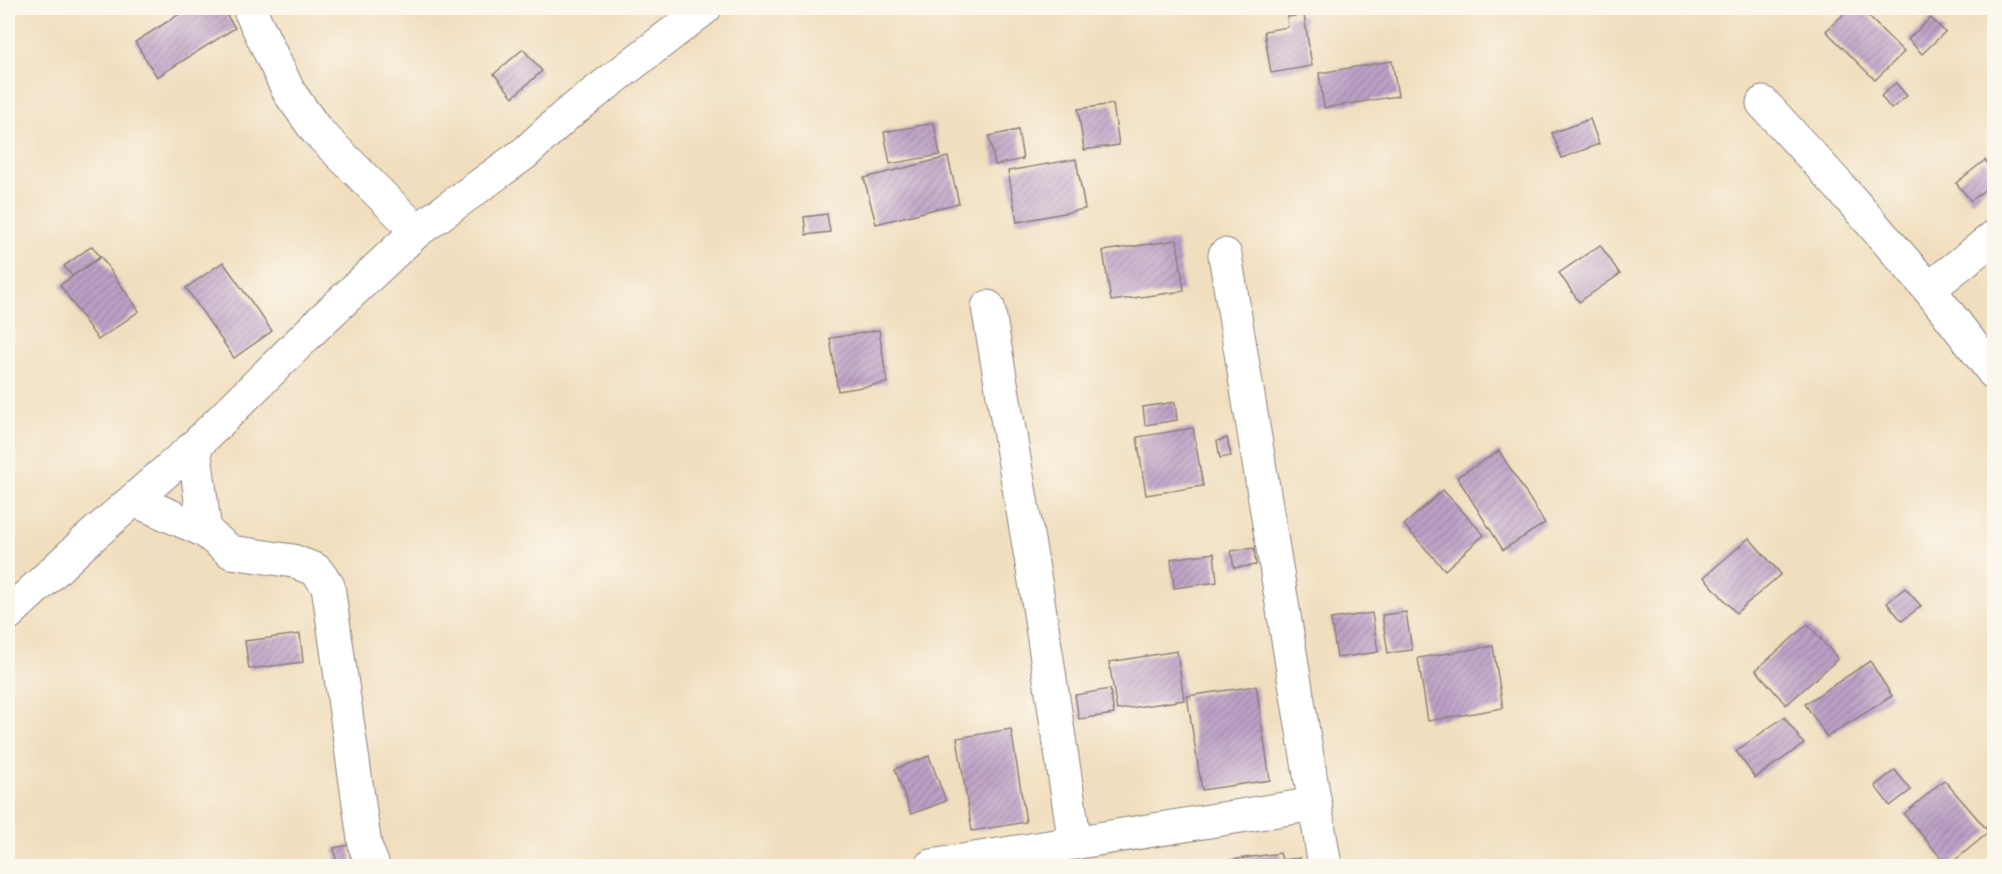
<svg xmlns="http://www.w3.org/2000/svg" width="2002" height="874" font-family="'Gochi Hand',sans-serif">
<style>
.building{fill:url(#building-hatch)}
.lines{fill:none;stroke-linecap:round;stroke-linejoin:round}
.minor-casing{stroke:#8a807c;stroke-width:35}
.minor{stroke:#fff;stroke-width:33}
</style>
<defs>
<pattern id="building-hatch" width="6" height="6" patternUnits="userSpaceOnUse" patternTransform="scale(1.5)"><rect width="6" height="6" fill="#bda0c6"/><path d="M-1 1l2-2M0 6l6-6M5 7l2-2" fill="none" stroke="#9982a2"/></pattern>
</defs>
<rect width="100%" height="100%" fill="#fbf7ec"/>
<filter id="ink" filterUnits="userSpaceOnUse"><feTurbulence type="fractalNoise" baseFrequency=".0167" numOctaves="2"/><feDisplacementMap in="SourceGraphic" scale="12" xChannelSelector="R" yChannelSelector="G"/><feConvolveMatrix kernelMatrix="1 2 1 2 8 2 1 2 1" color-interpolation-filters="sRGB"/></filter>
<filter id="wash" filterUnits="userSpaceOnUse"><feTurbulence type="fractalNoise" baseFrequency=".008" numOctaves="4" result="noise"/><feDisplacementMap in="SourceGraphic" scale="24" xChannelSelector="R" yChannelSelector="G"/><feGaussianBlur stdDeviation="1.35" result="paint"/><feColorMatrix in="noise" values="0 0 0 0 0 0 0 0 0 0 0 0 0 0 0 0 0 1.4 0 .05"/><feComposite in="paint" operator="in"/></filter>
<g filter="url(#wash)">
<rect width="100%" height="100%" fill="#f1debe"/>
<g id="blocks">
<g class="building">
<path d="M189,8H222L235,28L157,77L135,42Z"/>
<path d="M1850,8H1860L1904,52L1875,80L1826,31Z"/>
<path d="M1304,15L1312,66L1271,73L1264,31L1288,27L1287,17Z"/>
<path d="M1931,18L1945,32L1922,54L1908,39Z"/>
<path d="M523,49L542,71L513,97L494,74Z"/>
<path d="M1392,61L1398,96L1324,108L1319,73Z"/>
<path d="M1896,83L1907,96L1891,109L1881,96Z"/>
<path d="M1113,104L1119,145L1084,150L1078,109Z"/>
<path d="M1590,119L1599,144L1562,158L1552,133Z"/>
<path d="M934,123L940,155L890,164L884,132Z"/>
<path d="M1018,130L1023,159L995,165L989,136Z"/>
<path d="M948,157L959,203L876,224L864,178Z"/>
<path d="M1076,159L1085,209L1017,222L1008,171Z"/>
<path d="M1985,160L1994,172V182L1971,201L1956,183Z"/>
<path d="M827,214L830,232L806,235L804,217Z"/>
<path d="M1177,240L1184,291L1111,301L1103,251Z"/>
<path d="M1600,245L1620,274L1579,302L1559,273Z"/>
<path d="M92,246L100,257L72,276L64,266Z"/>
<path d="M101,257L139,311L98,340L60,285Z"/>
<path d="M223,262L272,331L234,358L186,288Z"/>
<path d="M879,330L887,383L838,391L830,338Z"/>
<path d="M1175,402L1177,420L1145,425L1143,407Z"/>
<path d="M1193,428L1203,486L1146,495L1137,437Z"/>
<path d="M1227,438L1231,456L1220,458L1217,441Z"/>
<path d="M1499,451L1545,523L1503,550L1457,477Z"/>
<path d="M1443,490L1484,535L1445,570L1404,525Z"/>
<path d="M1749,538L1781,574L1736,613L1704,577Z"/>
<path d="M1254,548L1256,565L1234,568L1231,551Z"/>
<path d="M1214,553L1217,582L1174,588L1171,559Z"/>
<path d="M1905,588L1921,606L1902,621L1887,603Z"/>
<path d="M1406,612L1412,650L1388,653L1382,615Z"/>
<path d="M1372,613L1378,652L1337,658L1331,619Z"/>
<path d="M1808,624L1838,659L1786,705L1756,670Z"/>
<path d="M300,634L303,662L249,669L245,641Z"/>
<path d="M1493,646L1503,708L1428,721L1418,658Z"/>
<path d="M1177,651L1184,700L1117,710L1109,662Z"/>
<path d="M1870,661L1892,696L1827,737L1805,704Z"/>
<path d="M1256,686L1270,780L1202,790L1187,696Z"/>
<path d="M1110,689L1114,714L1079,719L1075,695Z"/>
<path d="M1784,717L1804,744L1755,778L1736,751Z"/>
<path d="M1011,729L1026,822L972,831L957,738Z"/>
<path d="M929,756L946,801L911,814L895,769Z"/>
<path d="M1895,770L1911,790L1890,806L1875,786Z"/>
<path d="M1944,780L1989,832L1948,866L1904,814Z"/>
<path d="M349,845L352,864L337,866L334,848Z"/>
<path d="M1280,853L1282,860L1300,858L1302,866H1224L1223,861Z"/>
</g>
</g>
</g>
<g filter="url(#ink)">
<use href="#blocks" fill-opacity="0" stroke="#8a807c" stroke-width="1.5"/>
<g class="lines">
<defs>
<g id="minor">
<path d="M249,8L289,92L316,130L417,231"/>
<path d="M1763,103L1840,187L1929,289L1994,373"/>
<path d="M1225,255L1325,866"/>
<path d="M1929,289L1994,237"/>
<path d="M988,307L1036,587L1075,843"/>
<path d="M194,447L205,531"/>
<path d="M134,500L205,531L231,552L293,561L316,570L328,586L365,846L373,866"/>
<path d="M8,614L84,543L194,447L320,322L417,231L525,153L565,116L705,8"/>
<path d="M931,866L1315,804"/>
</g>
</defs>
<use href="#minor" class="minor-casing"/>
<use href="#minor" class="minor"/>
</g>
</g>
<rect width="2002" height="874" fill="none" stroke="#fbf7ec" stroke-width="30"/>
</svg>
